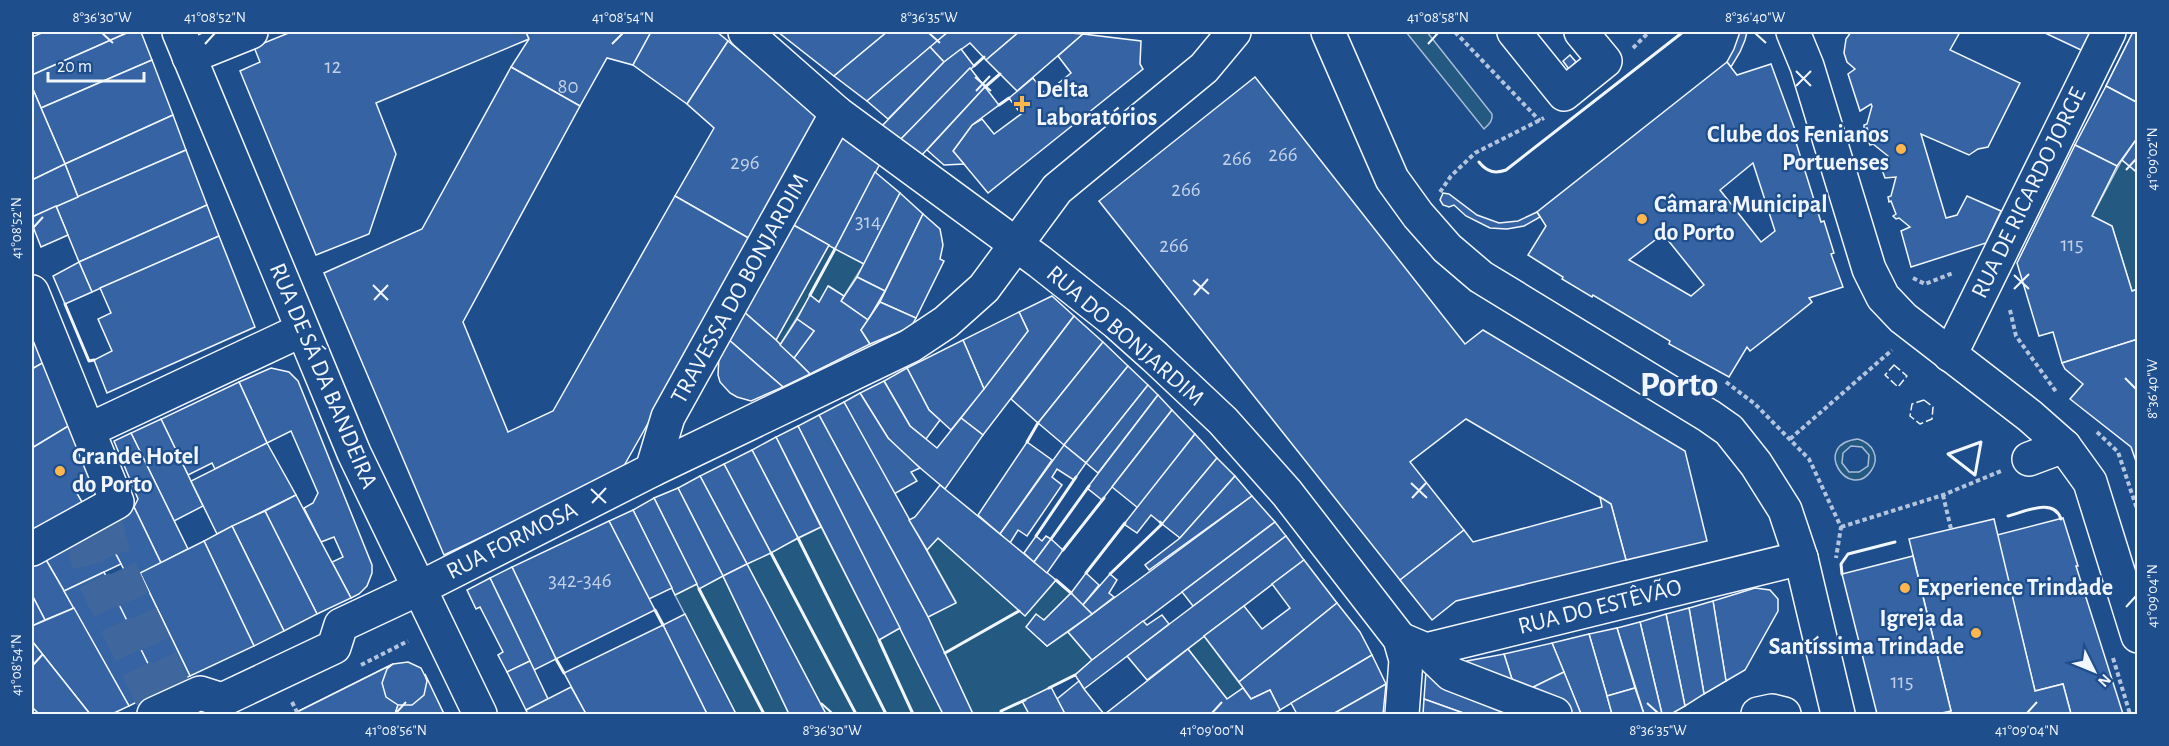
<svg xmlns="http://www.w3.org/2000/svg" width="2169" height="746" font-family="'Alegreya Sans',sans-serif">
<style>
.green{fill:#245a82;stroke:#a8bbd7;stroke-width:1.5;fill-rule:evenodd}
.building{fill:#3563a3;stroke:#f2f6ff;stroke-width:1.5;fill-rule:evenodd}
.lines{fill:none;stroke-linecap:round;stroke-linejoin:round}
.minor-tunnel{stroke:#3f679d;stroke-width:33;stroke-dasharray:33 16;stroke-linecap:butt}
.minor-casing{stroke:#f2f6ff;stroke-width:36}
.major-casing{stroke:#f2f6ff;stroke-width:36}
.path{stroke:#b3c4dc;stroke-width:4;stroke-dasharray:4.5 3;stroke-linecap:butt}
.minor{stroke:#1f4e8c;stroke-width:33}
.major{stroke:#1f4e8c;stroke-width:33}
.fence{stroke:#f2f6ff;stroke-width:1.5;stroke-dasharray:8 3;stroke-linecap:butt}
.wall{stroke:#f2f6ff;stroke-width:3}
.ticks{fill:none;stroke:#f2f6ff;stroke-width:2}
.poi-dot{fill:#ffb74d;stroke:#1f4e8c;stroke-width:2}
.labels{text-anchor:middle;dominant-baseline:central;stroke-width:4.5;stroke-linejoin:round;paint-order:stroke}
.number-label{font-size:21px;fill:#c3d1e8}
.poi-label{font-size:24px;font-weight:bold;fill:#f2f6ff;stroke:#1f4e8c;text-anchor:start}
.street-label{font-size:24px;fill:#f2f6ff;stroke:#1f4e8c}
.town-label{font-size:36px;font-weight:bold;fill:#f2f6ff;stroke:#1f4e8c}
.neatline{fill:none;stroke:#f2f6ff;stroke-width:2}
.ticks-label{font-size:15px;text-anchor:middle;fill:#f2f6ff}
</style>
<rect width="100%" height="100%" fill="#1f4e8c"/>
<g class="green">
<path d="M1406,32H1427L1492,114C1493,121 1489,124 1484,129Z"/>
<path d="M2122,160L2137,173V289L2132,291L2112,226L2092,216Z"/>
<path d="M829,245L864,264L844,296L829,286L819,302L810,296L780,345L776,340Z"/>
<path d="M1858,439C1872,443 1881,457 1871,471C1849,502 1810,444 1858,439ZM1851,446L1862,447L1869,455L1868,466L1859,472H1849L1842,463L1843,453Z"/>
<path d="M821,527L879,640L900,628L943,714H826L747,564Z"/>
<path d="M938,538L1025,615L1056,580L1071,593L1044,620L1027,627L1047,646L1068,632L1092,660L1075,675L1023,701L1029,714H1003L1001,712L995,714H973L928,617L956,602L927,550Z"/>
<path d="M723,576L789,714H736L675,595L697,584L700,588Z"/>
<path d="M1204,636L1243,688L1227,699L1188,649Z"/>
</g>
<g class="building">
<path d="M44,32H129L32,75V37Z"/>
<path d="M129,32H141L152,60L41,108L32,87V75Z"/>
<path d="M291,32H526L529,39L376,103L396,154L369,234L316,255L240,71L260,62L254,47Z"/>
<path d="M526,32H651L633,65L607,58L580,106L511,67L529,39Z"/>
<path d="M651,32H717L728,41L687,104L633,65Z"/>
<path d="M778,32H887L834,76Z"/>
<path d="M887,32H948L867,101L834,76Z"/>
<path d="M948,32H1019L986,60L970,43L944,62L930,47Z"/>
<path d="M1019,32H1057L1083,34L1017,91L986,60Z"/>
<path d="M1740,32H1747L1745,40L1740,52L1731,67L1727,62L1734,49Z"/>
<path d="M1851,32H1960L1950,50L2020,83L1988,147L1978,149L1969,155L1921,134L1946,218L1957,215L1967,196L2001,211L1986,243L1911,267L1901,231L1910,227L1899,218L1896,219L1893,216L1896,214L1891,201L1889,202L1888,197L1891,196L1896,177L1885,178L1878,159L1888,157V156L1873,144L1870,145L1868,141L1871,140L1867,128L1864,129V125L1867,124L1872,106L1871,104L1860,111L1848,74L1855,69L1847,62L1844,53L1846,39Z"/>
<path d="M2043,32H2090L2081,50Z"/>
<path d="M2133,32H2138V103L2106,86Z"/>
<path d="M2133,32H2138V103L2106,86Z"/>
<path d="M1083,34L1141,41L1140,64L1143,69L988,193L953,151L972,125L982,119L994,134L1021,114L1009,98L1033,78L1045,94L1071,73L1058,56Z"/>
<path d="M728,41L821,117L752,240L675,196L714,128L687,104Z"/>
<path d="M930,47L944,62L888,119L867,101Z"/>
<path d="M961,49L974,66L900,140L881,127L944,62Z"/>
<path d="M1570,55L1576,62L1569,69L1563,61Z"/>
<path d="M152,60L173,115L65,164L41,108Z"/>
<path d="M1727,62L1737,75L1771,64L1797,135L1794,136L1821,222L1824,221L1834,253L1831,254L1843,287L1809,298L1812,302L1781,327L1750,351L1747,347L1729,377L1669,344L1670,341L1593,295L1592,297L1562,279L1563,277L1528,255L1546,226L1537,212ZM1753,163L1775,231L1761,242L1720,190ZM1663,234L1704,285L1691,296L1629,260Z"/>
<path d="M511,67L580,106L463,322L508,432L553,411L675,196L752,240L621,471L444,555L324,273L422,229Z"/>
<path d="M970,68L985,87L921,156L900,140Z"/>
<path d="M1255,77L1465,344L1483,330L1685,451L1707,541L1626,560L1611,504L1466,419L1410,462L1464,530L1400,580L1099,201Z"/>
<path d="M2106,86L2138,103V137L2117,166L2075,145Z"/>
<path d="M32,87L65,164L32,180Z"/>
<path d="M985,87L999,105L972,125L953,151L964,164L944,165L927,150Z"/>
<path d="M173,115L186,150L78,197L65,164Z"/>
<path d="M842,132L882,160L835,249L790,223Z"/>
<path d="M2138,137V173L2122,160Z"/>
<path d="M2075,145L2117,166L2092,216L2112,226L2132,291L2138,289V339L2062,363L2053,332L2039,336L2017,263Z"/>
<path d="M186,150L207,205L79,262L56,206Z"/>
<path d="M65,164L78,197L32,217V180Z"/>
<path d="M875,172L900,193L864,264L835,249Z"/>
<path d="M900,193L923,214L885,291L857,277Z"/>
<path d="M1443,193L1449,194L1477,215L1499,223L1518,221L1537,212L1540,217L1524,226L1507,229L1490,228L1466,216L1454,205L1449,207L1443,205L1440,200Z"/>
<path d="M207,205L219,236L92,292L79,262Z"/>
<path d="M56,206L68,235L41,247L32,224V217Z"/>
<path d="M923,214L940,229L943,245L940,259L944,261L916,318L880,302Z"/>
<path d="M790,223L829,245L776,340L743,311Z"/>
<path d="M219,236L255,327L107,393L94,360L112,351L98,319L111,313L100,288Z"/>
<path d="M79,262L92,292L65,304L53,276Z"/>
<path d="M857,277L885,291L868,320L841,301Z"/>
<path d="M828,286L844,296L841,301L868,320L861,330L870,344L810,374L794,358L814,331L797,319L810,295L819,302Z"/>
<path d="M1052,296L1074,316L983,435L961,418L1028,331L1019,312Z"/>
<path d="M880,302L916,318L911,327L870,344L861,330Z"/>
<path d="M743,311L776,340L810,374L783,387L728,339Z"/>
<path d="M1019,312L1028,331L984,389L963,340Z"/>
<path d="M1074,316L1103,342L1038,423L1011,399Z"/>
<path d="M797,319L814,331L794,358L780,345Z"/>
<path d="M32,327L44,362L32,369Z"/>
<path d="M728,339L783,387L751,401L737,397L730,393L720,382L718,375L719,356Z"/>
<path d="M2138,339V467L2131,447L2070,399L2083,384L2065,369L2062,363Z"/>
<path d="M963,340L984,389L951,430L929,410L907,368Z"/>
<path d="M1103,342L1128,366L1064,445L1038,423Z"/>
<path d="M44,362L70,425L32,448V369Z"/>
<path d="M1128,366L1148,385L1086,463L1064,445Z"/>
<path d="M271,368L289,372L298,381L372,565V573L367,586L359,594L351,598L332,562L343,557L334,537L321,542L304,508L313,503L318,493L291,431L267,443L239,382Z"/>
<path d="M907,368L929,410L940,420L926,439L910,426L884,381Z"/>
<path d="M884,381L910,426L937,448L961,418L983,435L945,489L899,450L888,438L860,393Z"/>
<path d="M239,382L267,443L215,469L212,463L188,475L161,419Z"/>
<path d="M1148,385L1158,395L1098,473L1086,463Z"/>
<path d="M860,393L888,438L920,468L911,472L917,481L894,494L844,402Z"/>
<path d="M1158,395L1172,410L1102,500L1087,488Z"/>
<path d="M844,402L956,603L928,617L819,415Z"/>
<path d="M1172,410L1195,434L1138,508L1112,487Z"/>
<path d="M819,415L928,617L973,714H943L798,426Z"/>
<path d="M161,419L203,506L174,521L131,433Z"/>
<path d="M70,425L93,482L75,490L85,507L32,537V448Z"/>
<path d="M798,426L900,628L879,640L776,437Z"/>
<path d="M131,433L188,549L161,563L134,507L138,499L114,441Z"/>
<path d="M1195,434L1217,458L1162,524L1151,515L1137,533L1124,524Z"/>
<path d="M776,437L821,527L798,538L752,450Z"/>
<path d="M1027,442L1052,460L1000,534L978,515Z"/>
<path d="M267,443L296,495L217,534L191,481Z"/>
<path d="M1064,445L1086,463L1074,480L1057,469L1052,477L1062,485L1027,536L1018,530L1010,543L1000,534Z"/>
<path d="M752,450L798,538L771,553L724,464Z"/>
<path d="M1217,458L1235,476L1180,538L1162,524Z"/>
<path d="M724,464L771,553L747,564L700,476Z"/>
<path d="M700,476L747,564L723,576L678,488Z"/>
<path d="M1235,476L1252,496L1149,570L1145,565L1180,538Z"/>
<path d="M940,485L1056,580L1025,616L938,538L927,550L909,520L915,517Z"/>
<path d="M678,488L723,576L699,589L654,498Z"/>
<path d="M296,495L351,598L317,614L265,511Z"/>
<path d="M1252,496L1275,522L1092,660L1068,632Z"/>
<path d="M1600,497L1611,504L1626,560L1456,601L1432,620L1400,580L1464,530L1473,542L1602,507Z"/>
<path d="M654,498L697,584L675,595L633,510Z"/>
<path d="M134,507L161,563L129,579L101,526Z"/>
<path d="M633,510L672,588L649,599L609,521Z"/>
<path d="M265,511L317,614L284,631L232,526Z"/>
<path d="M2063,518L2078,566H2076L2123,714H2071L2063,684L2035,691L1997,535Z"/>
<path d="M1994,519L2035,691L2063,684L2071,714H1937L1951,711L1909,539Z"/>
<path d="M609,521L655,610L556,659L512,567Z"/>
<path d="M1275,522L1286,536L1193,606L1182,592Z"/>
<path d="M101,526L121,564L64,591L45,558Z"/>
<path d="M232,526L284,631L254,646L204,541Z"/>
<path d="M1036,536L1042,541L1046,536L1051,539L1034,562L1024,553Z"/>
<path d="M1286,536L1304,560L1147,680L1127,656Z"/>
<path d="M1051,539L1063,550L1047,573L1034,562Z"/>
<path d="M204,541L254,646L190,676L140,573Z"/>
<path d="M1913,556L1951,711L1937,714H1877L1842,574Z"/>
<path d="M45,558L74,608L45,620L32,595V564Z"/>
<path d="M1304,560L1337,603L1239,682L1204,636L1244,606L1262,629L1290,608L1272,584Z"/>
<path d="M747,564L826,714H789L723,576Z"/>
<path d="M512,567L556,659L534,670L490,578Z"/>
<path d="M104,572L161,690L129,706L64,591Z"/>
<path d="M140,573L190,676L161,690L111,588Z"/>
<path d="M1086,573L1099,585L1082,606L1071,593Z"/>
<path d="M1110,574L1117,580L1109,593L1114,597L1092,614L1082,606Z"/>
<path d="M490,578L530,661L507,672L498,655L503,652L480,607L476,609L467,590Z"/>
<path d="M1755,588L1770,590L1778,599V611L1745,670L1726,681L1713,601Z"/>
<path d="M1071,593L1092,614L1047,646L1026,627L1036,614L1044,620Z"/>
<path d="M32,595L45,620L32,626Z"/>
<path d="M1713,601L1726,681L1704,694L1689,608Z"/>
<path d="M1337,603L1360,632L1372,655L1280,710L1270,690L1251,699L1239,682Z"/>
<path d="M74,608L129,706L112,714H90L32,641V626Z"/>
<path d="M1689,608L1704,694L1685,706L1666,614Z"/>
<path d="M685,614L736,714H707L663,625Z"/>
<path d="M1666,614L1685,706L1671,714H1662L1640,622Z"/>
<path d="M1162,615L1169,624L1084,689L1075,675L1092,660L1143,621L1147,625Z"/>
<path d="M1640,622L1662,714H1644L1617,628Z"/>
<path d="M663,625L707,714H586L564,673Z"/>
<path d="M1617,628L1635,688L1607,696L1589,634Z"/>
<path d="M1589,634L1607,696L1612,714H1581L1552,643Z"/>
<path d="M32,641L90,714H39L32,707Z"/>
<path d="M1552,643L1564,672L1517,695L1504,654Z"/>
<path d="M1188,649L1227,699L1243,688L1251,699L1270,690L1280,710L1274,714H1105Z"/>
<path d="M1504,654L1517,695L1466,674L1467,661Z"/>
<path d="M1372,655L1386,684L1333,714H1297L1291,703Z"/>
<path d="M530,661L548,699L526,710L507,672Z"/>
<path d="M408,662L421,668L444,714H293L393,664Z"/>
<path d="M393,664L387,669L382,683L386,697L398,705L395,714H293Z"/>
<path d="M1426,671L1502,700L1500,714H1466L1424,699Z"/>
<path d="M1564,672L1581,714H1565L1517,695Z"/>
<path d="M425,674L444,714H395L398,705H412L424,695L427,681Z"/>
<path d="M1079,681L1084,689L1104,714H1065L1057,699Z"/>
<path d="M1386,684L1383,714H1333Z"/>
<path d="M571,687L586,714H528L526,710Z"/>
<path d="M1051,687L1065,714H1029L1022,701Z"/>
<path d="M1635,688L1644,714H1612L1607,696Z"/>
<path d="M1424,699L1466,714H1423Z"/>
</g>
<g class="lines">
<g class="minor-tunnel">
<path d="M106,523L114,555L186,714"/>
<path d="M89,533L86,555L89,569L159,714"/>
</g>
<defs>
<g id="minor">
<path d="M745,32L837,113L1040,262L1117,323L1155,357L1223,421L1287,493L1400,639L1406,660L1402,714"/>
<path d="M1514,32L1564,94L1605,61L1581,32"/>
<path d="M189,57L251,32"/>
<path d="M32,292L117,502L32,549"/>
<path d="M1950,355L2109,32"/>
<path d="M89,430L302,330"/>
<path d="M2029,459L2064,446"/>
<path d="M652,470L668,417L837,113"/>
<path d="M1400,639L1426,650L1801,558"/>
<path d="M1426,650L1451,674L1555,714"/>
<path d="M154,714L200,693L222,700L334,647L341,625L418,589L652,470L910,346L946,322L984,288L1057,189L1204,68L1234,32"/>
</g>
<g id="major">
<path d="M179,32L354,453L480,714"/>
<path d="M1328,32L1392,179L1418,215L1447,248L1481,277L1709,416L1729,430L1756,464L1785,510L1801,558L1838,714"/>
<path d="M1793,32L1807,66L1869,269L1883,297L1903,318L2030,416L2064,446L2090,482L2138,636"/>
<path d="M1758,714L1772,711L1784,714"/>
</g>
</defs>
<use href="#minor" class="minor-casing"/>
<use href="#major" class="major-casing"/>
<g class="path">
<path d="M1455,32L1540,121"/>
<path d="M1633,48L1649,32"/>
<path d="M1440,192L1451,176L1475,153L1544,118"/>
<path d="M1913,278L1925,284L1953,273"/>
<path d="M2010,310L2016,336L2057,393"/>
<path d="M1726,382L1755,404L1809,459L1841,527L1836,558"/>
<path d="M2097,432L2118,452L2138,512"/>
<path d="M1790,439L1892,350"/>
<path d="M1943,495L1951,529"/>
<path d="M1841,527L1943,495L2001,471"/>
<path d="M2113,658L2130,714"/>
<path d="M361,665L408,641"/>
<path d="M292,702L298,714"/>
</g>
<use href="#minor" class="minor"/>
<use href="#major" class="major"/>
<g class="fence">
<path d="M1894,365L1907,376L1898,387L1885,375Z"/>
<path d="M1924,400L1933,407L1932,419L1920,424L1910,416L1912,404Z"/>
</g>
<g class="wall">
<path d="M974,66L984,57"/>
<path d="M985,87L1000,74"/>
<path d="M999,105L1009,98"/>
<path d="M1479,162C1487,172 1495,174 1506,170L1683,32"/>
<path d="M810,295L835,249"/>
<path d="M65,304L89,361L94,360"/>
<path d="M1027,442L1038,423"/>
<path d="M1981,442L1975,475L1948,454Z"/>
<path d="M2008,516C2024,512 2054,497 2061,519"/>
<path d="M1036,536L1076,477"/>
<path d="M798,538L886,714"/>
<path d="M1051,539L1089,486"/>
<path d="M1063,550L1104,498"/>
<path d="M771,553L856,714"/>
<path d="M1086,573L1125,523"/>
<path d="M1110,574L1162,524L1160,522"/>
<path d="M1842,574L1841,564L1848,554L1895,542"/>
<path d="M1056,580L1071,593"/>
<path d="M699,589L764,714"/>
<path d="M655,610L663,625"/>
<path d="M879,640L913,714"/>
<path d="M945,653L1019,611"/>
<path d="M556,659L564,673"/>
<path d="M1049,688L1075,675"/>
<path d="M1003,714L1001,711L1025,700"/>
</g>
</g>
<path class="ticks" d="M102,33L113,43M929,33L940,43M1755,33L1766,43M205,44L215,33M612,44L623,33M1428,44L1438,33M1796,71L1811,86M975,77L991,91M1796,86L1811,71M976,91L990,76M2126,170L2136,159M33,228L43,217M2014,275L2029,289M1193,280L1209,294M373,285L388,300M2014,289L2029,274M1194,295L1208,279M374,300L388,285M2125,378L2136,389M1411,483L1427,498M591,489L606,503M1412,498L1426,483M592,503L606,488M2126,607L2136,596M33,665L43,654M821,703L832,713M1647,703L1658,713M396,713L406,702M1212,713L1222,702M2027,713L2037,702"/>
<g class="poi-dot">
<path d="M1019 95h6v6h6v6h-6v6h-6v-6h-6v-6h6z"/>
<circle cx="1901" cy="149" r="6"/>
<circle cx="1642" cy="219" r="6"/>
<circle cx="60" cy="471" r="6"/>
<circle cx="1905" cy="588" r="6"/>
<circle cx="1976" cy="633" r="6"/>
</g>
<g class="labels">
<g class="number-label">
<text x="333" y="66">12</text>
<text x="568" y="86">80</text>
<text x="1283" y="154">266</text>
<text x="1237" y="158">266</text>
<text x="745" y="162">296</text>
<text x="1186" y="189">266</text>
<text x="868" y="221">314</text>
<text x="2072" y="244">115</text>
<text x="1174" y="245">266</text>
<text x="580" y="580">342-346</text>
<text x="1902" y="681">115</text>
</g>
<g class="poi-label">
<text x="1036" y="90">Delta<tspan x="1036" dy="28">Laboratórios</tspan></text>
<text x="1889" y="135" text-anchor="end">Clube dos Fenianos<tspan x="1889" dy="28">Portuenses</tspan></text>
<text x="1654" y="205">Câmara Municipal<tspan x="1654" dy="28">do Porto</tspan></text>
<text x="72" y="457">Grande Hotel<tspan x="72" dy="28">do Porto</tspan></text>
<text x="1917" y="588">Experience Trindade</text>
<text x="1964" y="619" text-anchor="end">Igreja da<tspan x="1964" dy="28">Santíssima Trindade</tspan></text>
</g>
<g class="street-label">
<text transform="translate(2029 193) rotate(-64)">RUA DE RICARDO JORGE</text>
<text transform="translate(740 289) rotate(-61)">TRAVESSA DO BONJARDIM</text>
<text transform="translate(1125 336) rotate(41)">RUA DO BONJARDIM</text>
<text transform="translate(323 376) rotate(67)">RUA DE SÁ DA BANDEIRA</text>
<text transform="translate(512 541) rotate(-27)">RUA FORMOSA</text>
<text transform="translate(1600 607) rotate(-14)">RUA DO ESTÊVÃO</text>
</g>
<g class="town-label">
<text x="1679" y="385">Porto</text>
</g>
</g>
<rect width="2169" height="746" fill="none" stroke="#1f4e8c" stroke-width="66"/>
<g transform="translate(2094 671) rotate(133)" stroke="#1f4e8c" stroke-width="4.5" paint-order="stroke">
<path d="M0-4.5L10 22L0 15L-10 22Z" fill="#f2f6ff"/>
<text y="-9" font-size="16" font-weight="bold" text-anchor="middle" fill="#f2f6ff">N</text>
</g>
<path d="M48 72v9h96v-9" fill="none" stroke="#f2f6ff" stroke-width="3"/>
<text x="57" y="72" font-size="18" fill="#f2f6ff" stroke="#1f4e8c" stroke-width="4.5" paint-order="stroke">20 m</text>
<rect x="33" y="33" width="2103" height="680" class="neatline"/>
<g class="ticks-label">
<text x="102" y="22">8°36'30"W</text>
<text x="215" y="22">41°08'52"N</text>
<text x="623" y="22">41°08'54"N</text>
<text x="929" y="22">8°36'35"W</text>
<text x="1438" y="22">41°08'58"N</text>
<text x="1755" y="22">8°36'40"W</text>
<text transform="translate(2152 159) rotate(-90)" y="5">41°09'02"N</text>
<text transform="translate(16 228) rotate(-90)" y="5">41°08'52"N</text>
<text transform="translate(2152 389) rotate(-90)" y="5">8°36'40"W</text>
<text transform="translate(2152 596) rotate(-90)" y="5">41°09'04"N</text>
<text transform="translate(16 665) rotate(-90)" y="5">41°08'54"N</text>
<text x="396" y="735">41°08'56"N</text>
<text x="832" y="735">8°36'30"W</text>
<text x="1212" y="735">41°09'00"N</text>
<text x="1658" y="735">8°36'35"W</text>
<text x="2027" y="735">41°09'04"N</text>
</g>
</svg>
